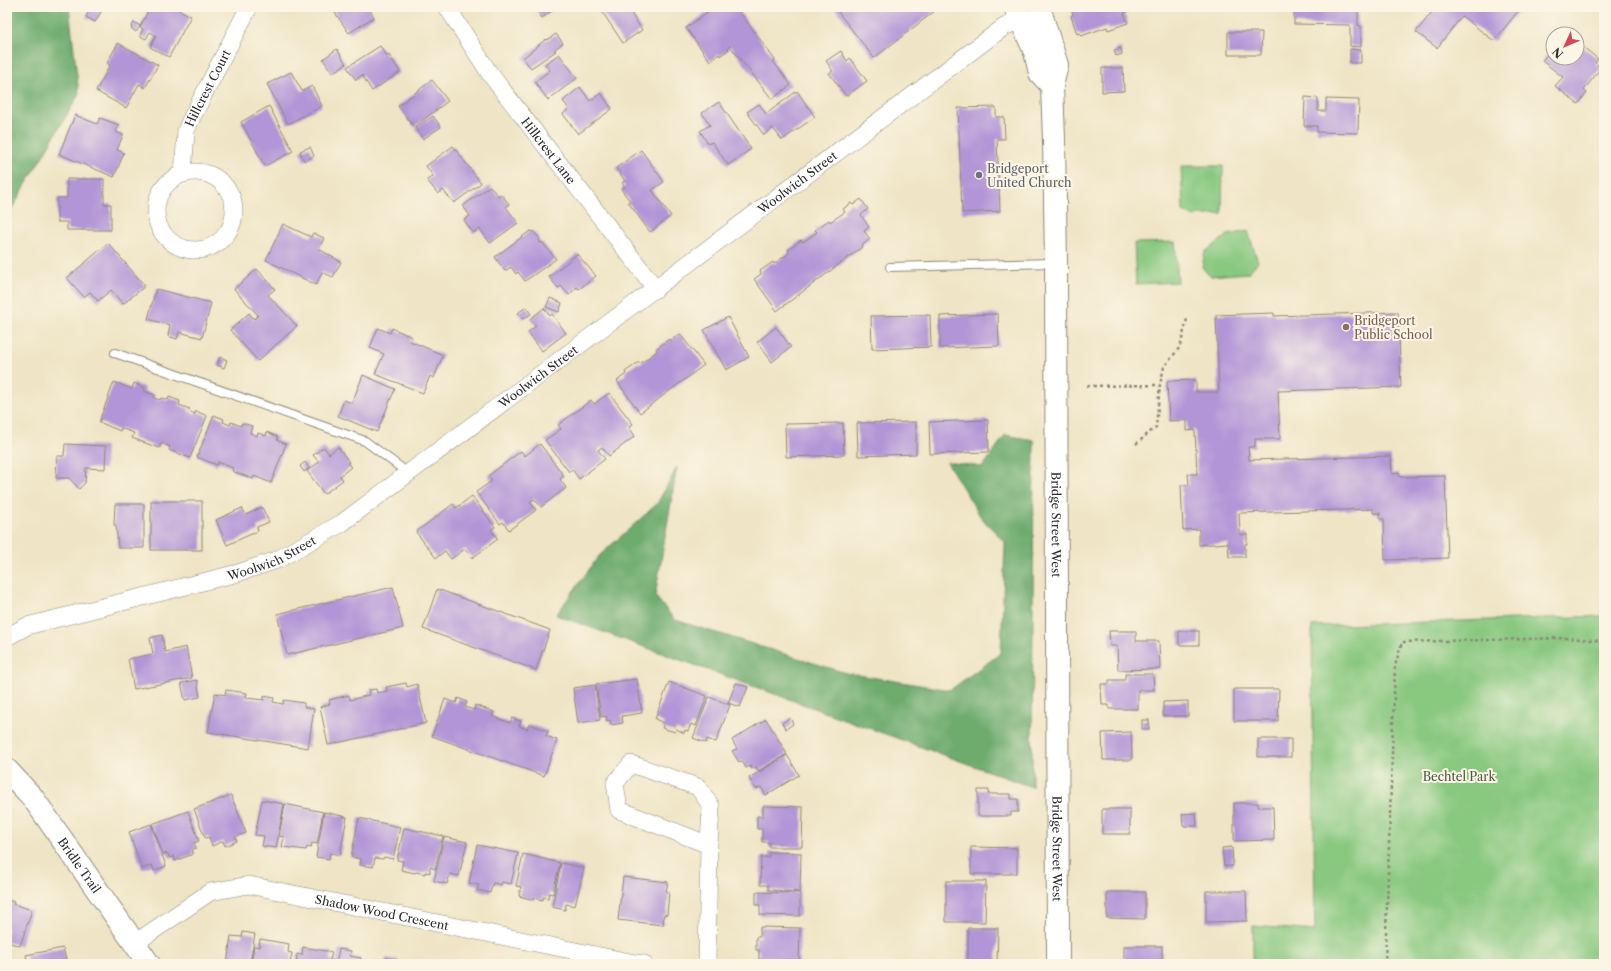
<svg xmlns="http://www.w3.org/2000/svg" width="1611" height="971" font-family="'Libre Caslon Text',serif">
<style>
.green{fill:#88c87f;stroke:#5a7a55}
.forest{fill:#6eac6e;stroke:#4c6c4c}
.building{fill:#b295d7}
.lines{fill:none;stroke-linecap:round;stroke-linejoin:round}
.lane-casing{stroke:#8d8878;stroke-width:10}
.street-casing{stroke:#8d8878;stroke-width:18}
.secondary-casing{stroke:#8d8878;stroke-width:24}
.path{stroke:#8d8878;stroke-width:2.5;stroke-dasharray:3 3;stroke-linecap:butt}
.lane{stroke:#fff;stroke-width:8}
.street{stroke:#fff;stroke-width:17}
.secondary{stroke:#fff;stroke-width:22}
.worship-dot{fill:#6b7280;stroke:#fcf5e5;stroke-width:1.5}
.education-dot{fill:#8d6e63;stroke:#fcf5e5;stroke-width:1.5}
.labels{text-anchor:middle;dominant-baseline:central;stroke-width:4;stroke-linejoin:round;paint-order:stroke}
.street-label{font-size:12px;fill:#2b2b2b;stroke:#fcf5e5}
.worship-label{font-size:12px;fill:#5b616d;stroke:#fcf5e5;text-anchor:start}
.education-label{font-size:12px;fill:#785e54;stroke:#fcf5e5;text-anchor:start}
.park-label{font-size:12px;fill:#475a44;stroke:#fcf5e5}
</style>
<rect width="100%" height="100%" fill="#fcf5e5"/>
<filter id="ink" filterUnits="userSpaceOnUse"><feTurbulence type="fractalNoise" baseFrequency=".025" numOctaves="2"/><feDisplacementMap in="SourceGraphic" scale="8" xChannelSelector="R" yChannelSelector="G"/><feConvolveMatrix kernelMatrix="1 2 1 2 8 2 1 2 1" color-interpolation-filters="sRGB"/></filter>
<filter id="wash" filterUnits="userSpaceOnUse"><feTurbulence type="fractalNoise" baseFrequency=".012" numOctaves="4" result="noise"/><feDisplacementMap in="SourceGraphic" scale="16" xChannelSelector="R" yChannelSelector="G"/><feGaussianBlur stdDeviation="0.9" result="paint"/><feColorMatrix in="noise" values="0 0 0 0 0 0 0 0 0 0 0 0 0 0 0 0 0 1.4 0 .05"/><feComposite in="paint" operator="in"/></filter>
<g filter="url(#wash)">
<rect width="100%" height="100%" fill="#efe4c5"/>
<g class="green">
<path d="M1181,166H1223L1222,214L1192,216L1183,211Z"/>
<path d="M1248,231L1258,262L1248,273L1210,276L1202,267L1205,252L1228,235Z"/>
<path d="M1175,242L1178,282L1136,284L1134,243Z"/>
<path d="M1604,616V964H1253V926L1315,931L1312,626Z"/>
</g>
<g class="forest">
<path d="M7,7H69L79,94L7,217Z"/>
<path d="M1005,435L1034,440L1032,787L556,615L599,556L657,504L677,467L655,596L675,620L846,673L950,690L1001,653L1005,542L982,519L947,462L983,467Z"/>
</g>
<g id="blocks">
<g class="building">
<path d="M91,7L101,12L95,22L86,17Z"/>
<path d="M150,7H174L191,16L169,57L150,47L156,36L150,32L146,39L140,36L143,29L140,27Z"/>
<path d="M331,7H368L374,17L349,33Z"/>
<path d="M534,7H557L542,18Z"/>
<path d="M599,7H627L642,30L623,43Z"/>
<path d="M714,7H736L775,60L773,61L791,85L772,99L730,46L728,48L729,49L720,56L719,54L710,61L686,28Z"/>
<path d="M834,7H940L874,58Z"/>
<path d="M1084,7H1141L1124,13L1128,23L1108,30L1107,27L1081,36L1080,33L1077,34L1071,16L1073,15L1072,12Z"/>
<path d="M1294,7H1358V25L1361,26V47L1350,46V25L1294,24Z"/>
<path d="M1436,7H1515L1519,10L1494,41L1462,16L1437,48L1416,32Z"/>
<path d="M134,22L140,26L136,32L131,28Z"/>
<path d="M1228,32H1262L1261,55H1228Z"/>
<path d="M556,34L563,43L554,50L556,51L531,68L523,58L546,39L547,40Z"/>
<path d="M1577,42L1598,59L1595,63L1601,68L1584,90L1587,93L1578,104L1555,86L1563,77L1542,61L1553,47V58H1577Z"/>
<path d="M118,43L158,65L145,88L139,84L126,108L96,91L110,65L107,63Z"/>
<path d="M380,46L387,56L389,55L400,72L372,91L362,75L356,80L347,67Z"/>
<path d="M1121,48L1122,54L1116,56L1114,50Z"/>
<path d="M337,49L346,64L332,73L323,59Z"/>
<path d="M1350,49L1361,50V63H1350Z"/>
<path d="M841,51L847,61L850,58L867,81L846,96L829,73L833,71L826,61Z"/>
<path d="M559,54L577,78L548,100L535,82L550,70L545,64Z"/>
<path d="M1102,68H1123L1124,91L1102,92Z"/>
<path d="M291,72L302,91L312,86L322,106L288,124L267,84Z"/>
<path d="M432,80L448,101L414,127L398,106Z"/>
<path d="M580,87L590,101L601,93L612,109L578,134L563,114L569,109L563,101Z"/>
<path d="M797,91L815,117L782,140L773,128L764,135L747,112L759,104L766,114Z"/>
<path d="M1305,97L1318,98V111H1326V99L1359,100L1358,133L1317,132V126H1304Z"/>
<path d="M719,102L751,149L728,165L712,142L708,144L700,131L710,125L702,113Z"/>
<path d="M269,106L293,151L265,166L241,122Z"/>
<path d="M996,107V117H1004L1005,139H997L1000,211L962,213L958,108Z"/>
<path d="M75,115L97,124L100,118L119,125L116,132L123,135L117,150L124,153L114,177L59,154Z"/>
<path d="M433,116L441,127L423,139L415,128Z"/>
<path d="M453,146L481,183L454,203L443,190L438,194L427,180L433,176L426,166Z"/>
<path d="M310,147L314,156L304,161L300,151Z"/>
<path d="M641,150L664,182L652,190L671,216L650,232L628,202L630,201L621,189L625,187L622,183L625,181L616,168Z"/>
<path d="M67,179H104V204H111V230H67V222H57V198H67Z"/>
<path d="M490,186L498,196L501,194L509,204L506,207L518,223L490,243L480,229L473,233L464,220L470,216L463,206Z"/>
<path d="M861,199L868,209L861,215L869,227L864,231L870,239L861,246L862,247L777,311L754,279L761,274L760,271L773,262L774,264L789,253L788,250L801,240L803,242L817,232L815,230L829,220L830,222L845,212L843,209L851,203L853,205Z"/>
<path d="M283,224L311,237L313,233L324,238L319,249L341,262L333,277L322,272L316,285L266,260Z"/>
<path d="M530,231L534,232L539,238L540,243L542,242L556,259L525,281L518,272L516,274L511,267L505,271L495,257Z"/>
<path d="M108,243L145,286L123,304L111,290L98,301L90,292L84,297L67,278Z"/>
<path d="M577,254L596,276L579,289L577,287L569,295L561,286L558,288L549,277Z"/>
<path d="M257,269L275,289L268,295L297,326L258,361L230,330L249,313L254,319L258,315L234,289Z"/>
<path d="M156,289L211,303L202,338L179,332L177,339L168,336L170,325L148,319Z"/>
<path d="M550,298L562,303L559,312L546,307Z"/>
<path d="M526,307L531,314L523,319L518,313Z"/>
<path d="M544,308L550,316L552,314L566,333L542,351L528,332L536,326L530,319Z"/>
<path d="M1398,312L1401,387L1278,391L1280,439H1255V447H1248L1249,460L1391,456L1392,474L1399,473L1400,477L1445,476L1448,558L1385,560L1384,519H1380V513H1373V509L1239,513L1240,535L1247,534V544H1245V557H1229L1228,543L1199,545V529L1183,530L1181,485H1189L1188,474H1197L1195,430L1187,431V420L1169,421L1167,381L1196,380V392H1219L1216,315L1274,313V316Z"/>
<path d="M998,314L999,346L940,348V316Z"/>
<path d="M930,315L931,347L872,349L871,316Z"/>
<path d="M728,317L749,357L726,370L704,330Z"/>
<path d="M776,327L791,347L772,362L757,342Z"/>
<path d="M378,328L390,333L392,328L412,337L410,341L443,355L434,378L430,376L423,393L375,374L384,354L370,348Z"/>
<path d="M680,334L704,365L640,413L617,381L626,374L625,372L639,362L640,364L657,351L656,349L669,339L670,341Z"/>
<path d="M220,357L227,360L224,368L217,365Z"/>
<path d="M363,375L395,389L377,432L338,416L344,400L352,403Z"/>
<path d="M114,382L132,389L134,383L145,388L144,391L155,395L154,398L160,400L161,398L168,400L169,397L180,401L179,405L190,409L188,411L195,414L196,411L207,416L190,458L169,450L170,447L161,443L159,448L132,438L134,433L121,428L120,431L99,422Z"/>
<path d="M609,393L633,424L629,427L635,436L609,456L602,447L598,450L605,459L579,479L572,469L569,472L545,440L561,429L558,425L591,400L594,404Z"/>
<path d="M214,415L224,419L223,422L230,425L231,422L241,426L242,423L252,426L250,433L257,436L258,433L266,436L267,432L278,437L277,440L286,444L271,483L254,476L253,479L232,471L233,468L218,462L217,465L197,457Z"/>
<path d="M988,420L989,452L930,454L929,422Z"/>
<path d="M916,422V454L858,456L857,423Z"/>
<path d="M843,423L844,455L786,457L785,424Z"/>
<path d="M65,444L106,446L105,469L86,468L85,483L79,489L69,478H56L57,456H64Z"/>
<path d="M540,444L564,476L560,479L566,488L541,507L534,499L530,502L536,510L509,530L503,522L500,524L476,492L492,481L488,476L521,451L525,456Z"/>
<path d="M324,447L329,454L338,447L349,462L347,463L351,467L340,476L343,480L324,494L307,471L319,462L313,455Z"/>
<path d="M305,462L309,468L304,472L300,466Z"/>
<path d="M472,496L495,527L491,530L498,539L472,558L465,549L451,559L445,551L436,558L416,532L453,504L456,508Z"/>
<rect x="151" y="501" width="51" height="49"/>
<path d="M115,504H144V548H118L116,525H114Z"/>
<path d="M262,507L269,522L257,527L258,531L227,545L216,520L242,508L246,515Z"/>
<path d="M393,587L403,628L287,655L277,614Z"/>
<path d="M437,589L550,630L536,670L423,629Z"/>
<path d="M1109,631H1136V641H1159L1160,669L1118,670L1117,646H1110Z"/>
<rect x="1179" y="631" width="20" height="14"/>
<path d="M162,635L165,652L186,647L192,678L134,689L128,659L153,654L150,638Z"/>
<path d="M1125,674H1153L1154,690H1138V709H1109V705H1102L1101,684H1109V680H1125Z"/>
<path d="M637,679L642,713L622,716L623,723L611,725L610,720L607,721L606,716L601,717L596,684Z"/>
<path d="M197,680L200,697L185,700L181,683Z"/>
<path d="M669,682L707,696L696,726L691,724L688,731L685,730L684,733L676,729L675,732L662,728L664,723L655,719Z"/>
<path d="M406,683L407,687L417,684L426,723L328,745L320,707L330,704L329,700L349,695L350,700L369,695L368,690L376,689L377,693L387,691L386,687Z"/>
<path d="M736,683L748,687L740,707L728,703Z"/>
<path d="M595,685L600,720L578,723L573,688Z"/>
<path d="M1234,689H1279L1278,721H1234Z"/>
<path d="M226,690L247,693L246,698L264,700V696L274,698L273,702L283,704L284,700L304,703V707L314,709L308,748L208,732L215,693L225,695Z"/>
<path d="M709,697L730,705L716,742L707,739L706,743L693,738Z"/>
<path d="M458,698L467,702L465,707L474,710L475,705L494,712L492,716L510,723L512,718L521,721L519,726L527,729L529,724L548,731L546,736L557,740L544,776L432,736L445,699L456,703Z"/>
<path d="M1188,701V716H1163V702Z"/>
<path d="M790,718L793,724L786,729L782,723Z"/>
<path d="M766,719L787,754L759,771L756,767L752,769L750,766L746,768L742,761L739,762L732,751L737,749L732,740Z"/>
<rect x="1142" y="720" width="7" height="9"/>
<path d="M1131,732L1132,760H1103L1102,733Z"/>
<rect x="1258" y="739" width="33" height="18"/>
<path d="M787,755L799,775L766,795L761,787L756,789L749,778Z"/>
<path d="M978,790H989L988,794H1011V799H1018V812H1011V816H978Z"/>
<path d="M231,795L246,833L235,837L237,841L225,846L223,841L212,846L209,837L205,838L194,809Z"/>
<path d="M262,800L284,804L276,848L262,846L264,836L255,835Z"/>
<path d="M1234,803H1258V807H1273L1274,840L1234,841Z"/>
<path d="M285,804L323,812L317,844L312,843L311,848L307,847L306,850L282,847L284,837L279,836Z"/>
<path d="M763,806L803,807L802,847H769V842H762V829H757V816H763Z"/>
<rect x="1102" y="809" width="28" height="25"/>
<path d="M188,811L199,841L194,843L196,848L192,850L193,854L175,861L174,856L170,858L167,853L163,854L152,824Z"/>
<path d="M324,812L347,817L340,855L330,853L329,859L316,857Z"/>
<path d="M1196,813L1197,826H1183L1182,814Z"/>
<path d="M359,818L400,827L393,859L384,857L383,859L375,858L373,867L360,865L361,859L351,857Z"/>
<path d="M151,824L166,866L154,871L152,865L142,869L129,832Z"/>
<path d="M404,828L443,836L435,869L430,867V873L425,872V874L416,872L415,873L401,870L403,861L397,860Z"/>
<path d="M444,837L467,842L459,876L450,874L447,884L434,881Z"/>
<path d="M477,845L518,853L511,884L502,882L501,885L493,883L490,893L477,890L479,885L469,883Z"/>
<path d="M971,847L1017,848V873H1011V874H971Z"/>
<path d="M1232,847L1233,866H1224L1222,848Z"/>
<path d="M769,852L801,853L800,892L768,890V885H760L761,857H769Z"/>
<path d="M523,854L560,863L553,894L549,893L548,898L543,897V900L534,898V900L519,896L521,887L516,886Z"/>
<path d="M561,863L584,868L575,906L566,904L565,910L552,907Z"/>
<path d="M623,877L668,882L666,892H669L667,915L664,914L663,925L618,920Z"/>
<path d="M946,881H986L985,922H946Z"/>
<path d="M1206,891H1246L1247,921L1206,922Z"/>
<path d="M756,892L800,893V916L760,915V905H756Z"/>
<path d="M1107,892H1145V919L1107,918Z"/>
<path d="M7,900L14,902L13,904L32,910L20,946L7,942Z"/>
<path d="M760,927L800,928L799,964H766V963L759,962V950H756V937H760Z"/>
<path d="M968,928H998L997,964H968Z"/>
<path d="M243,932L255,934L250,964H227L231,936L242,937Z"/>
<path d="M260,939L289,944L288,952L292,953L290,964H251L254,946L259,947Z"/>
<rect x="1124" y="946" width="38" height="18"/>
<path d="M303,947L332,952L330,960L335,961L334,964H296L297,954L302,955Z"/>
<path d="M63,948L67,964H28L26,955Z"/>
<path d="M339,949L351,951L350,956L361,958L360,964H336Z"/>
<path d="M386,958L398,960V964H374V961L385,963Z"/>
</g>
</g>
</g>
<g filter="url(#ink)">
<use href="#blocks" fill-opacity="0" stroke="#8d8878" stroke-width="1"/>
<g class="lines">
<defs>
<g id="lane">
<path d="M890,267L1055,263"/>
<path d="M115,353L365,441L408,473"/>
</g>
<g id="street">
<path id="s1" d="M447,7L490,74L656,289"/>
<circle cx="195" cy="211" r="39"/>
<path id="s2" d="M183,174L186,131L190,121L249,7"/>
<path id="s3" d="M7,637L27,626L238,573L277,560L342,523L1004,27L1021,20"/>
<path id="s4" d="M135,943L210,892L249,885L635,963L644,964"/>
<path d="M707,964L709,845L711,806L698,787L631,764L615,783L619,810L709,845"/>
</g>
<g id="secondary">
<path d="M1015,7L1035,52L1040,73L1052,86"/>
<path id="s5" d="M1039,7L1057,65L1052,86L1054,139L1056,263L1058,964"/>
<path id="s6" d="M7,770L33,798L149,964"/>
</g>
</defs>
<use href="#lane" class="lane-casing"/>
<use href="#street" class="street-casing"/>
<use href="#secondary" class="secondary-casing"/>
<g class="path">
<path d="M1087,386L1160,385"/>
<path d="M1136,444L1156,427L1160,385L1164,367L1180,347L1187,319"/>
<path d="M7,810L10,813"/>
<path d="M1385,964L1395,666L1402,642L1568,638L1604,641"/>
</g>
<use href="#lane" class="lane"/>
<use href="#street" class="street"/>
<use href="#secondary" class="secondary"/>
</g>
</g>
<circle class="worship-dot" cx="979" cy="175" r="4"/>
<circle class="education-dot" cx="1346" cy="327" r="4"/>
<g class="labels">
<g class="street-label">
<text stroke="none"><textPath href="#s2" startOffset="91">Hillcrest Court</textPath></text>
<text stroke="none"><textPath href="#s1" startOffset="176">Hillcrest Lane</textPath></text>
<text stroke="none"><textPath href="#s3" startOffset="925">Woolwich Street</textPath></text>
<text stroke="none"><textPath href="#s3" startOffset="601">Woolwich Street</textPath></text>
<text stroke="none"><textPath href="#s5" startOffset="521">Bridge Street West</textPath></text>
<text stroke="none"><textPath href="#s3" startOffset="277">Woolwich Street</textPath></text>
<text stroke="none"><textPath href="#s5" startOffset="845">Bridge Street West</textPath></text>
<text stroke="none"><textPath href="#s6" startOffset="120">Bridle Trail</textPath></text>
<text stroke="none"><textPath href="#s4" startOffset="266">Shadow Wood Crescent</textPath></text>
</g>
<g class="worship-label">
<text x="987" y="168">Bridgeport<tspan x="987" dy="14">United Church</tspan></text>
</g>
<g class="education-label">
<text x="1354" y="320">Bridgeport<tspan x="1354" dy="14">Public School</tspan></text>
</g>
<g class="park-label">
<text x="1459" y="776">Bechtel Park</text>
</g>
</g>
<rect width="1611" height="971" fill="none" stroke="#fcf5e5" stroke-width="24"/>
<g transform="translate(1565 46) rotate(226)"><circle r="19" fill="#fcf5e5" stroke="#a8a49b"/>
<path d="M0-3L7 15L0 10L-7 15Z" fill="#d1495b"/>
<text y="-6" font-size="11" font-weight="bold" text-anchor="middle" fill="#2b2b2b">N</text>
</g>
</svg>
